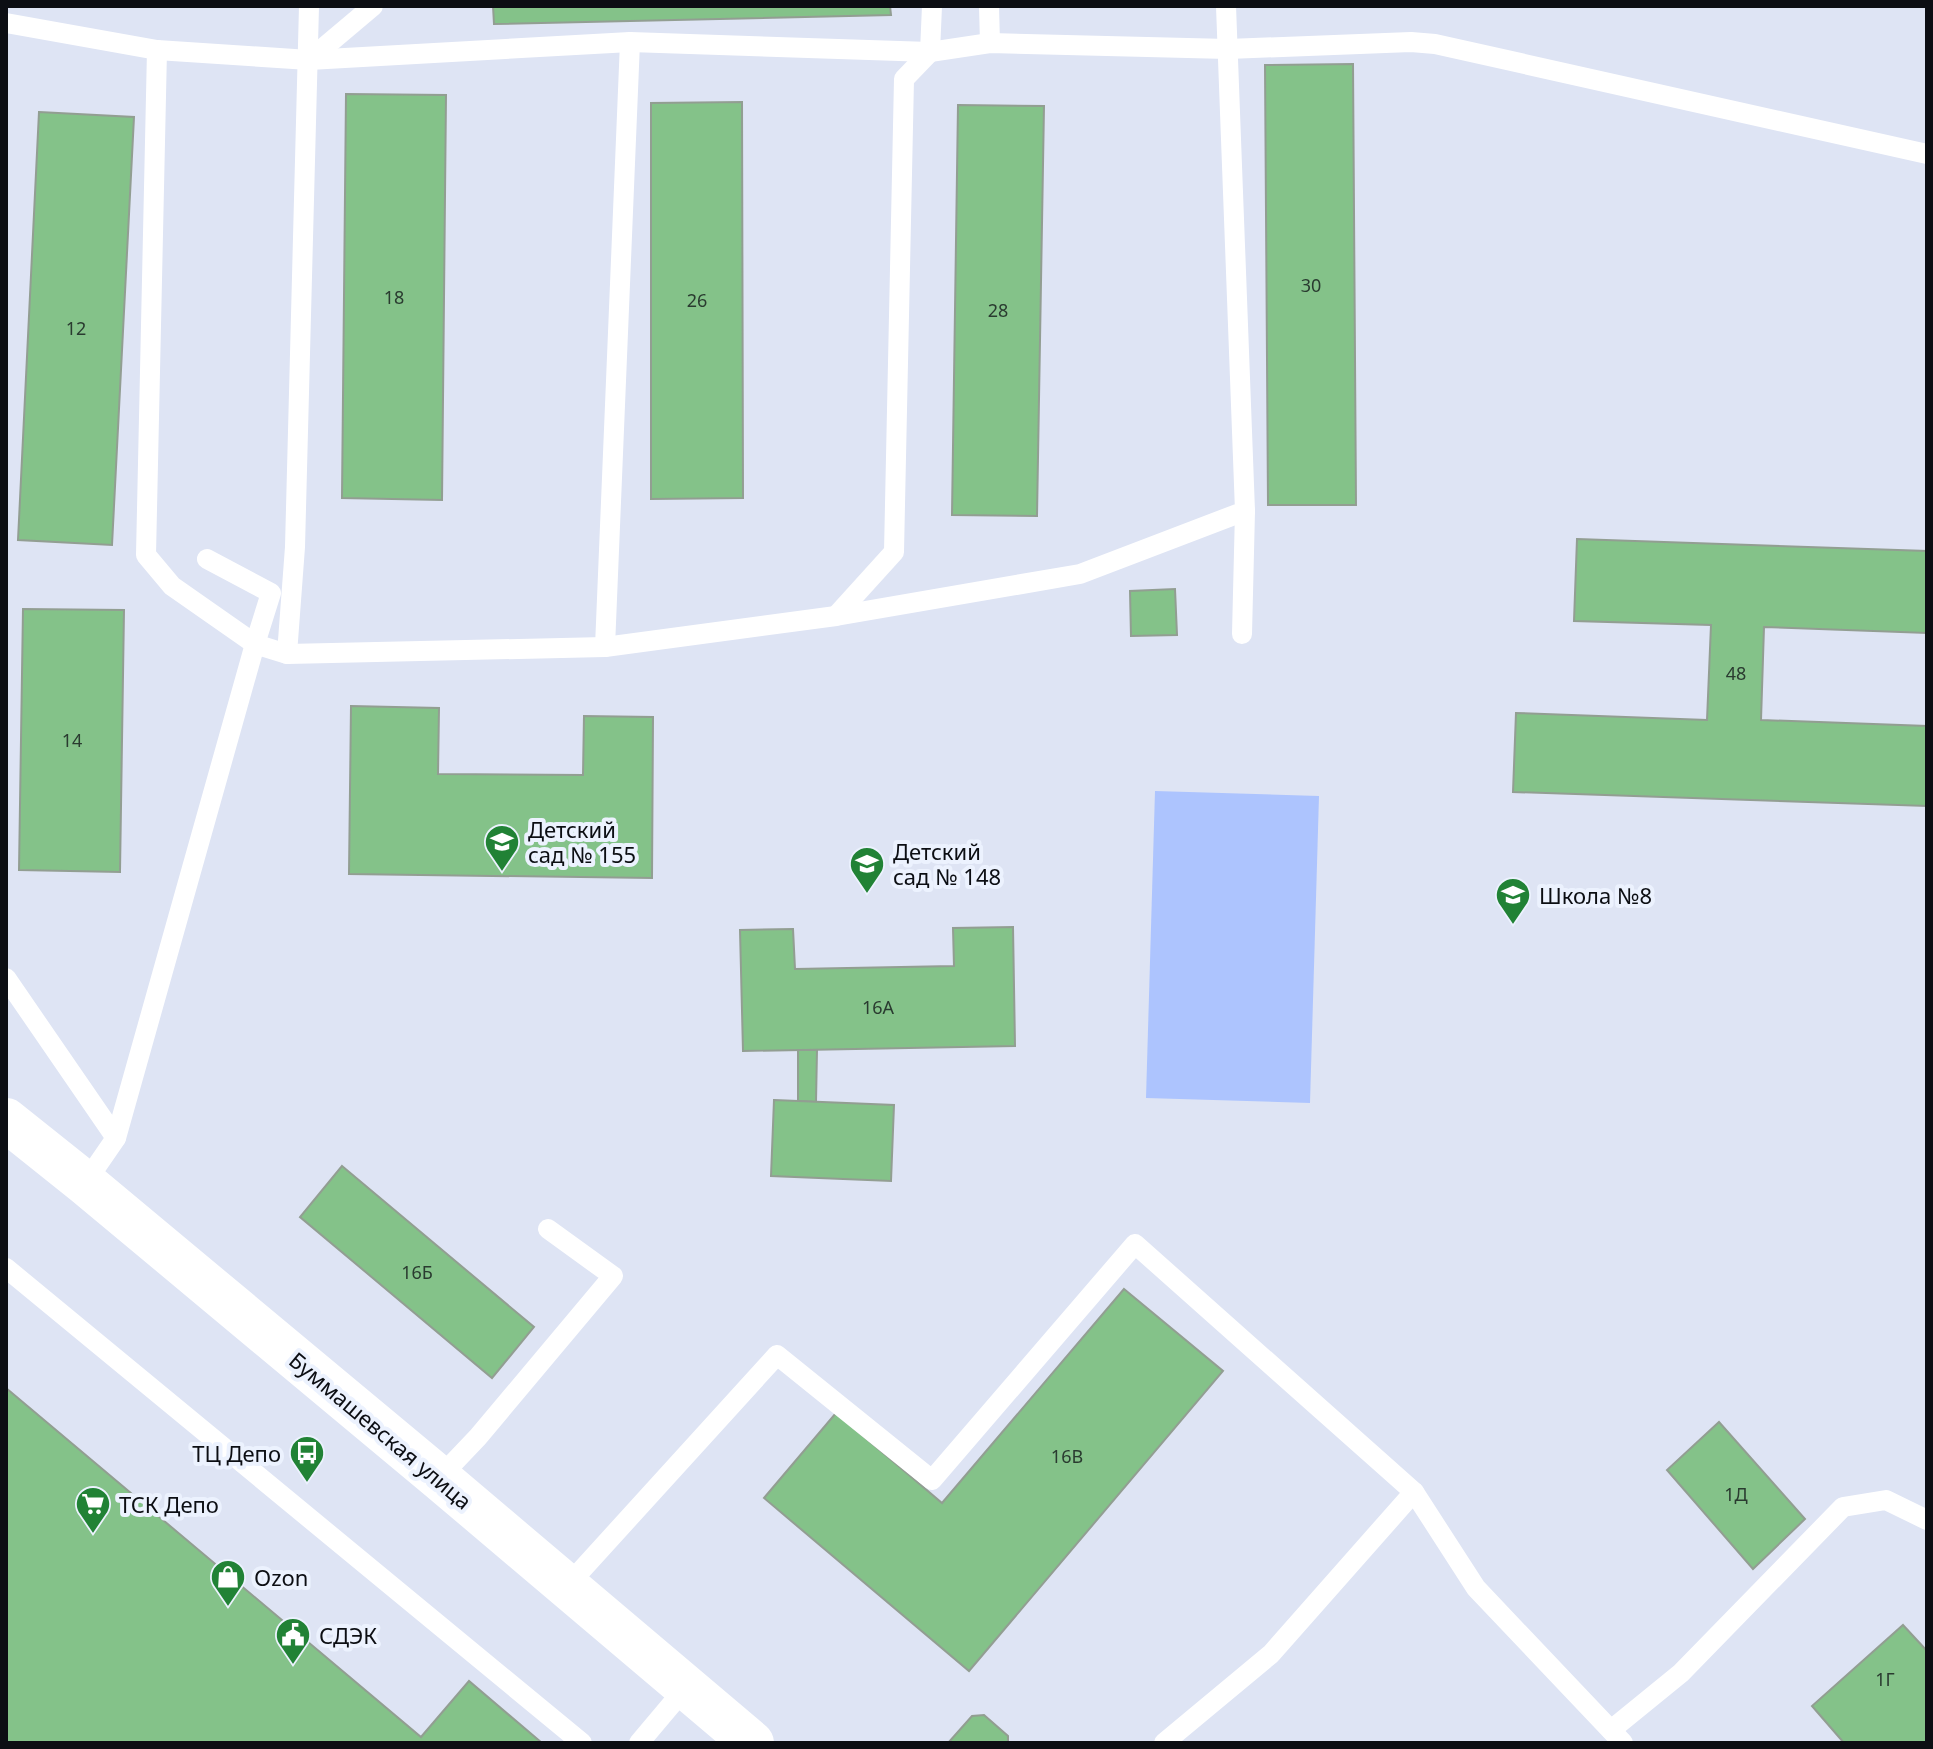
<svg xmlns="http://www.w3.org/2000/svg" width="1933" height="1749" font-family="'Noto Sans',sans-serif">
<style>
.green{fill:#adc4fe}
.building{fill:#84c289;stroke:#929e92;stroke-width:2}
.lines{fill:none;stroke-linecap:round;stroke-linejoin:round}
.service{stroke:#fff;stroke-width:20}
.tertiary{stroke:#fff;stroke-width:44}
.labels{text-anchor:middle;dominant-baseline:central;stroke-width:8;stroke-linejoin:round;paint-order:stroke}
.number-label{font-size:18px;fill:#2a3b30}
.poi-label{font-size:22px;fill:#0c0e13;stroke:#ecf2fe;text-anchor:start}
.street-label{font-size:22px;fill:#0c0e13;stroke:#ecf2fe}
</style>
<rect width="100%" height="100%" fill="#dee4f4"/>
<path class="green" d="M1155,791L1319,796L1310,1103L1146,1098Z"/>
<g class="building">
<path d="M493,6H890L891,15L494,24Z"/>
<path d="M1353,64L1356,505H1268L1265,65Z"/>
<path d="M346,94L446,95L442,500L342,498Z"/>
<path d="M742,102L743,498L651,499V103Z"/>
<path d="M958,105L1044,106L1037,516L952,515Z"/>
<path d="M39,112L134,117L112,545L18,540Z"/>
<path d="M1577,539L1927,551V633L1764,627L1761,720L1927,726V806L1513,792L1516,713L1707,720L1711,625L1574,621Z"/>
<path d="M1175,589L1177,635L1131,636L1130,591Z"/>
<path d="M23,609L124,610L120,872L19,870Z"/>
<path d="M351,706L439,708L438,774L583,775L584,716L653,717L652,878L349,874Z"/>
<path d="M1013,927L1015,1046L743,1051L740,930L793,929L795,969L954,966L953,928Z"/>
<path d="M798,1050H817L816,1102L798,1101Z"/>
<path d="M774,1100L894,1105L891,1181L771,1176Z"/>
<path d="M342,1166L534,1327L492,1378L300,1217Z"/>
<path d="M1124,1289L1223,1371L969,1671L764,1498L836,1413L942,1503Z"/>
<path d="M6,1388L421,1737L469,1681L542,1743H6Z"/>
<path d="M1719,1422L1805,1519L1753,1569L1667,1470Z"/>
<path d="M1903,1625L1927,1651V1743H1844L1812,1706Z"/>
<path d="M984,1715L1008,1736V1743H948L972,1716Z"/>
</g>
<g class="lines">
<g class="service">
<path d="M989,6L990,43"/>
<path d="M6,23L157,50L309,60L630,42L930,52L990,43L1228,49L1411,42L1435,44L1927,154"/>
<path d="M157,50L146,555L172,586L255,644L271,593L207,559"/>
<path d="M309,60L373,6"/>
<path d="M836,616L894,552L904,79L930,52L932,6"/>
<path d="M1242,634L1245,511"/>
<path d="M605,647L630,42"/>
<path d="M287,654L295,547L309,6"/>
<path d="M6,978L116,1138"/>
<path d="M85,1183L116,1138L255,644L287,654L605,647L836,616L1080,574L1245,511L1226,6"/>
<path d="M6,1268L582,1743"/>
<path d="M439,1478L478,1437L613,1276L548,1229"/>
<path d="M567,1586L777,1355L932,1480L1135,1244L1414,1492"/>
<path d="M1611,1730L1681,1673L1843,1507L1886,1500L1927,1520"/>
<path d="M639,1743L687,1686"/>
<path d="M1164,1743L1271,1654L1414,1492L1476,1588L1623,1743"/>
</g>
<path class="tertiary" d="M6,1120L85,1183L439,1478L752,1743"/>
</g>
<defs>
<symbol id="school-pin" viewBox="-11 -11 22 30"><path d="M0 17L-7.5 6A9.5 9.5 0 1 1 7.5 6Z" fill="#218235" stroke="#ecf2fe"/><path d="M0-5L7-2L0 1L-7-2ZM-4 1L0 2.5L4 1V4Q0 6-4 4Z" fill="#fff"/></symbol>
<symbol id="bus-pin" viewBox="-11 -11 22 30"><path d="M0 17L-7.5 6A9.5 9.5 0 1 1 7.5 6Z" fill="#218235" stroke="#ecf2fe"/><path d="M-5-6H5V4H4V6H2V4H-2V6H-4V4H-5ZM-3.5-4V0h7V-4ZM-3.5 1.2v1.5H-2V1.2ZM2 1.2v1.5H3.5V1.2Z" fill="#fff"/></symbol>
<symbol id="supermarket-pin" viewBox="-11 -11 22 30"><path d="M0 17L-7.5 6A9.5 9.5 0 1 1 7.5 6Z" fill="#218235" stroke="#ecf2fe"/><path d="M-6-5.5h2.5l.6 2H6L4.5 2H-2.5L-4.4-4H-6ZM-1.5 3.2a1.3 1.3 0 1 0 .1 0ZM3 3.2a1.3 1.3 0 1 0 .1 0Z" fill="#fff"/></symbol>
<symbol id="shop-pin" viewBox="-11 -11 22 30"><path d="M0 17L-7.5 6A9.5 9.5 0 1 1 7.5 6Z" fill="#218235" stroke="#ecf2fe"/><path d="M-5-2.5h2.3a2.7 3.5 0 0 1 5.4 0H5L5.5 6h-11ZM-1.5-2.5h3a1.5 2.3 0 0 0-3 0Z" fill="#fff"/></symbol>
<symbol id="civic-pin" viewBox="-11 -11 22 30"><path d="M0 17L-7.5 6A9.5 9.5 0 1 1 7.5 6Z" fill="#218235" stroke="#ecf2fe"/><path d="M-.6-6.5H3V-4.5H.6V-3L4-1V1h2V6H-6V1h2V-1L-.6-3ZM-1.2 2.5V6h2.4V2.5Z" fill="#fff"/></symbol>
</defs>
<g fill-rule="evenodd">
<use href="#school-pin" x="482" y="822" width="40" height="54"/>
<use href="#school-pin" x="847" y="844" width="40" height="54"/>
<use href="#school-pin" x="1493" y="875" width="40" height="54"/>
<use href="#bus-pin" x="287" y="1433" width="40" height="54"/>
<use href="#supermarket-pin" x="73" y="1484" width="40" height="54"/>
<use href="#shop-pin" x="208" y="1557" width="40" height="54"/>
<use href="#civic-pin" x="273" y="1615" width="40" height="54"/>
</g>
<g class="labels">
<g class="number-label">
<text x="1311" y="285">30</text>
<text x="394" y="297">18</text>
<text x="697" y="300">26</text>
<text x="998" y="310">28</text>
<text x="76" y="328">12</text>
<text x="1736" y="673">48</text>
<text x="72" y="740">14</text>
<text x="878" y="1007">16А</text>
<text x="417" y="1272">16Б</text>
<text x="1067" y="1456">16В</text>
<text x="1736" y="1494">1Д</text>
<text x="1885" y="1679">1Г</text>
</g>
<g class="poi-label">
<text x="528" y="829">Детский<tspan x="528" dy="25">сад № 155</tspan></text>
<text x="893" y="851">Детский<tspan x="893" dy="25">сад № 148</tspan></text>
<text x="1539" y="895">Школа №8</text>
<text x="281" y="1453" text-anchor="end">ТЦ Депо</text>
<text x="119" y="1504">ТСК Депо</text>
<text x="254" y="1577">Ozon</text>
<text x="319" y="1635">СДЭК</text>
</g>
<g class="street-label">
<text transform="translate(381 1430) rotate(40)">Буммашевская улица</text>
</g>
</g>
<rect width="1933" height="1749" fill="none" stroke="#0c0e13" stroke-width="16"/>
</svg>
